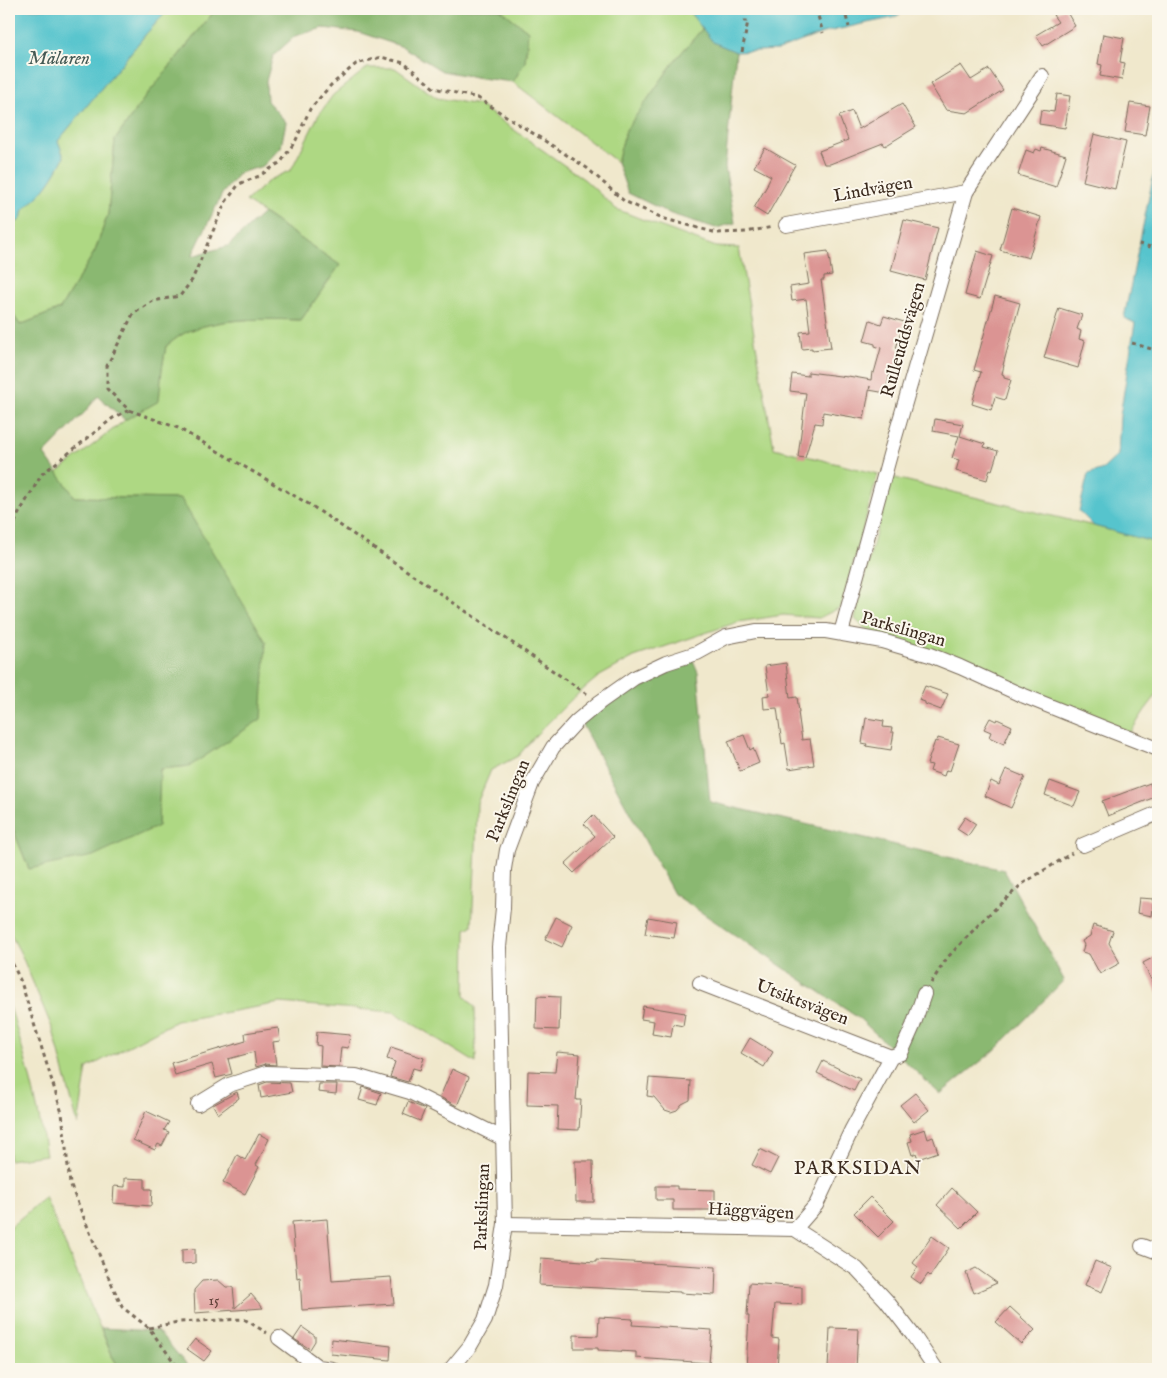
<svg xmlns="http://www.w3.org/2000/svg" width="1167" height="1378" font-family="'IM FELL English',serif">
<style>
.green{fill:#aed883;stroke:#748150}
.forest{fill:#8ab871;stroke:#627148}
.water{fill:#57c4cd;stroke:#497776}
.building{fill:#db9493}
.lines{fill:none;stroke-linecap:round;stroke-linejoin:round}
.street-casing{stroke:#7a6c5b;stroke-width:16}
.path{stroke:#7a6c5b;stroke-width:3;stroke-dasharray:4 4;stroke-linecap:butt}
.street{stroke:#fff;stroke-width:14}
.labels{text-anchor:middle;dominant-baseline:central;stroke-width:4;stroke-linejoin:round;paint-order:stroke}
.number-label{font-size:15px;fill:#63443b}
.street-label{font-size:18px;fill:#3b2a1e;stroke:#fbf7ec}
.water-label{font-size:19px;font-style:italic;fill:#435853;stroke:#fbf7ec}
.quarter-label{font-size:20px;letter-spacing:1px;fill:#3b2a1e;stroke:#fbf7ec}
</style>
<rect width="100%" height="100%" fill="#fbf7ec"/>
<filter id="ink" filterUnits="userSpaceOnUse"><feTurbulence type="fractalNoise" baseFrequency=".02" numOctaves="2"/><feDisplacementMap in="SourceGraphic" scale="10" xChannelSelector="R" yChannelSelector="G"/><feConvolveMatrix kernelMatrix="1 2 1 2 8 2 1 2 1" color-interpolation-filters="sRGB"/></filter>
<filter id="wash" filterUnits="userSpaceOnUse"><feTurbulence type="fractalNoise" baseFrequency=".0096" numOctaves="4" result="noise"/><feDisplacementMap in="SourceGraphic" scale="20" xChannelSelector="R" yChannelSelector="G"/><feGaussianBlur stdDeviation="1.12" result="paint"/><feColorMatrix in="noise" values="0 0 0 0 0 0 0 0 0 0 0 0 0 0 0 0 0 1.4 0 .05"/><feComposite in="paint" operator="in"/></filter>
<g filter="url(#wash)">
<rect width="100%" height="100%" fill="#f0e8cc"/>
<g class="green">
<path d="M169,9H216L143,100L115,140L108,214L95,251L60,309L20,325L9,308V228L21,219L23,210C42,195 53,179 64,157L58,141L146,34Z"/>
<path d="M500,9H687L703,28L676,59L626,130L617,162L513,82L525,62L528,31Z"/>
<path d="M367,68H395L437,98L479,105L585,180L616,209L659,226L716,247L739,248L774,448L878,474L841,607L819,618L783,615L738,622L634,657L598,677L573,698L535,736L518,756L491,770L477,803L476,847L472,926L466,929L465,995L475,1007L476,1063L394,1012L280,1003L176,1021L87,1068L78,1125L53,1030L21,954L9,931V819L29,869L158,825L160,769L190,766L181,499L75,497L57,473L125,420L158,401L162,369L166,346C173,341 181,334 189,331C224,317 264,319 301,320L339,265L246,201L270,180L291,170L318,116L333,95Z"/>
<path d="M891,477L1094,526L1157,543L1158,546V693L1145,710L1130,733L1007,681L873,636L855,619L859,597Z"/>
<path d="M9,1003C24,1053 38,1103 46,1155L9,1160Z"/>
<path d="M45,1197L112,1356L120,1369H9V1228Z"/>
</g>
<g class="forest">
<path d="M216,9H500L528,31L525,62L513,82L481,78L442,71L403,47L358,32L323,28L295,36L273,56L266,81L267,101L286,122L281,147L263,166L239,173L222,194L192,256L228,246L263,213L340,265L301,320C264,319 224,317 189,331C181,334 173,341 166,346L162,369L159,401L125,420L98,396L85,412L44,454L75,497L181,499L266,642L261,719L190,766L160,769L158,826L93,856L29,869L9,819V308L20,325L60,309L95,251L108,214L115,140L143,100Z"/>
<path d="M703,28L713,42L736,52L725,167L735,223L716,228L671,214L628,193L617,162L626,130L676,59Z"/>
<path d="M692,658L698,672L710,802L1004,870L1064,980L995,1050L940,1094L860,1019L674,894L581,723L633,685Z"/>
<path d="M101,1328L158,1331L190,1369H120L112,1356Z"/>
</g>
<g class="water">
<path d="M9,9H169L146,34L58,141L64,157C53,179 42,195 23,210L21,219L9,228Z"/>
<path d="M687,9H911L892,18L862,24L823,33L778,50L736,52L713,42Z"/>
<path d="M1158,153V546L1157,543L1094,526L1079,511L1088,474L1103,469L1118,455L1120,416L1135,323L1124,318Z"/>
</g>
<g id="blocks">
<g class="building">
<path d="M1063,9H1065L1075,26L1043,46L1036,35L1058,22L1053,15Z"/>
<path d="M1103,34L1124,38L1120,62L1125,63L1122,80L1100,76L1102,65L1098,64Z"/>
<path d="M961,65L971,80L989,69L1003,90L967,113L946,110L930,84Z"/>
<path d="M1057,94L1070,96L1065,128L1039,124L1041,110L1054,112Z"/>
<path d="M1130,103L1150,106L1145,135L1125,132Z"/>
<path d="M902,104L916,127L885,146L883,143L830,164H824L819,151L848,140L839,116L852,111L859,129Z"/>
<path d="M1094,134L1126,142L1115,189L1083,181Z"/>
<path d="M765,148L795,165L788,177H789L767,216L754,208L768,184H767L771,176L754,167Z"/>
<path d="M1042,148L1066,155L1056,187L1018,175L1026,150L1034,153L1036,149L1041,151Z"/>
<path d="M1012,208L1041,217L1029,258L1000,250Z"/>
<path d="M904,220L938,228L925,280L891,271Z"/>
<path d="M828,251L832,275L824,276V280H821L831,348L812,350V348L802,349L800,332L810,331L806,299L792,301L790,287L809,284L804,254Z"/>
<path d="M977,251L993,256L980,299L965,295Z"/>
<path d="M995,296L1020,303L1003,365H1004L1002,374L1004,375V378L1011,380L1005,400L995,397L991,410L972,404L981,372L974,370Z"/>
<path d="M1059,308L1082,315L1077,329L1081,331L1079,339L1085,341L1078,368L1044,358Z"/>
<path d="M884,316L904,322L896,348L902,350L897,368L891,366L886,393L869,390L870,386L864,419L823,412L822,424L815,423L805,458L798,457L806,393L790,391L792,374L808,376V372L848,377V376L871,380L872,372L874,373L881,348L875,346V344L864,341L870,320L881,324Z"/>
<path d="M935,419L963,424L960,436L985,444L984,447L998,451L992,470L990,469L987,480L956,471L959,460L952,458L959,436L933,431Z"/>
<path d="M786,663L790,698L797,697L799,712H798L802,740L810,739L814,765L789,769L785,743L782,744L777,708L764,709L763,696L769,695L765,666Z"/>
<path d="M925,686L948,694L941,710L925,704V702L919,700Z"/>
<path d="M866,718L884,721L883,727L892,728L891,732H894L891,750L866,746L867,744L862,743Z"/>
<path d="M990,718L996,721L997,719L1012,726L1004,744L989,737L991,732L984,729Z"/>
<path d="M744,735L750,750L753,748L759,763L740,771L728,741Z"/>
<path d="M938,738L959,744L950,771L946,770L944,776L930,771L932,765L927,764L935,741L937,742Z"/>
<path d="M1006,769L1025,777L1011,808L985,796L991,781L999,785Z"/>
<path d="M1050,781L1080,792L1074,806L1045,795Z"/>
<path d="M1150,783L1155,797L1108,816L1102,801Z"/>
<path d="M593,815L613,837L574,873L565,864L595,836L584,824Z"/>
<path d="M965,817L976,824L968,836L957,829Z"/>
<path d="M1139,898L1154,899L1152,916L1137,913Z"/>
<path d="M556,917L572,925L562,947L545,939Z"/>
<path d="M648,917L677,922L674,938L645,934Z"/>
<path d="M1093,925L1113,931L1109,943L1120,963L1100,974L1089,954L1082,952L1084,945L1082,941L1090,936Z"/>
<path d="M1158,955V994L1143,963Z"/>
<path d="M537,996L560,997L559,1030L536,1029Z"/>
<path d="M643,1006L685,1013L683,1026L673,1024L671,1037L652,1034L654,1021L641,1019Z"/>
<path d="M278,1028L280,1041L273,1042L276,1065L265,1064H266L256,1067L254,1052L228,1059L232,1074L216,1078L212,1064L175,1075L171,1063L246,1041L245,1033Z"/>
<path d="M317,1032L350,1035L348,1048L341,1047L339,1067L320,1066L321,1046L316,1045Z"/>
<path d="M750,1038L773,1052L764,1067L741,1053Z"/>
<path d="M391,1047L424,1058L420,1070L413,1068L408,1082L390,1077L395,1062L387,1059Z"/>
<path d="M557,1052L580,1054L576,1100H581L579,1130L557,1129L558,1106L527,1105L528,1071L555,1072Z"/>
<path d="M823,1061L860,1079L854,1091L817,1073Z"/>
<path d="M452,1069L469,1077L457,1106L440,1097Z"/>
<path d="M649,1078L691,1081L690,1100L682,1104L677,1110L671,1112L665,1110L654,1097L647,1096Z"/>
<path d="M267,1082L290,1083L292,1092L261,1098L259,1085Z"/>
<path d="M319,1084H337L336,1094L318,1092Z"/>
<path d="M363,1087L381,1093L377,1105L359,1100Z"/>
<path d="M237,1092L239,1098L218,1114L213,1105Z"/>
<path d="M915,1093L929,1110L914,1122L900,1105Z"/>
<path d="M408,1102L425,1109L420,1121L403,1114Z"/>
<path d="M146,1111L169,1122L164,1130L169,1132L162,1146L158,1144L155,1150L133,1140Z"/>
<path d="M925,1129L928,1139L933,1137L938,1152L918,1159L916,1153L912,1155L908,1142L912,1141L910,1134Z"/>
<path d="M259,1134L269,1139L256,1165L259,1167L245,1194L223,1183L237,1155L245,1160Z"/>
<path d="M760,1149L778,1158L770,1174L752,1165Z"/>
<path d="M575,1161H593L594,1202H576Z"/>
<path d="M125,1178L145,1179V1189H152L151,1206L113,1203L114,1186L125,1187Z"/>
<path d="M656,1186H677V1189L715,1190V1210H673V1200H656Z"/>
<path d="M952,1188L977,1212L961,1228L937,1205Z"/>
<path d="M870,1197L894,1221L878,1237L854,1213Z"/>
<path d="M327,1219L332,1281L391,1277L394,1304L302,1310L300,1277L297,1278L292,1222Z"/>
<path d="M932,1236L949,1248L930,1276L928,1274L921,1284L911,1277L918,1267L913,1263Z"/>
<path d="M195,1249V1263L182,1264V1250Z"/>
<path d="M541,1258L596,1262V1260L716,1267L715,1295L680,1293V1292L539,1285Z"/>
<path d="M1095,1261L1112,1268L1102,1292L1085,1285Z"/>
<path d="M976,1268L997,1283L974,1293L966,1273Z"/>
<path d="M218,1280L226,1287H233L235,1308L251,1294L263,1308L195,1313L194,1290L202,1281Z"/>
<path d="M749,1283L802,1287V1305L775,1304L772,1338L779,1339L777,1369H746L749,1316H747Z"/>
<path d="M1010,1307L1035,1330L1021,1344L996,1322Z"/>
<path d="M599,1317L633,1319L632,1325L712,1330L709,1363L636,1358V1352L598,1350V1348H574V1335L598,1336Z"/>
<path d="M302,1327L315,1336V1341L310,1349L294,1339Z"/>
<path d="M830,1328L858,1329L856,1369H828Z"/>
<path d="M195,1339L212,1351L204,1361L187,1349Z"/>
<path d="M332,1339L391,1346L390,1360L331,1354Z"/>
</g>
</g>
</g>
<g filter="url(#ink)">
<use href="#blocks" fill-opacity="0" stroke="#7a6c5b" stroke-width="1"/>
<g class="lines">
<defs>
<g id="street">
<path d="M786,225L966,192"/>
<path d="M841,633L891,451L966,192L1042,76"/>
<path d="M1083,845L1158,813"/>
<path d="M700,983L891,1057"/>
<path d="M198,1104L229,1085L266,1073L356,1076L410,1092L504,1139"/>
<path d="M505,1224L795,1229L857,1269L886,1300L913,1335L936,1369"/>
<path d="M795,1229L816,1205L852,1129L891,1057L901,1053L913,1026L924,994"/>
<path d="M1142,1246L1158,1252"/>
<path d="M279,1338L318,1367L332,1369"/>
<path d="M451,1369L470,1346L485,1320L496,1285L505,1224L499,947L503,908L504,869L507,850L532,783L553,747L576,722L600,702L634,678L666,663L697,653L726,637L756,631H826L882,641L930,655L960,667L1017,693L1104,728L1158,749"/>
</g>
</defs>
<use href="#street" class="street-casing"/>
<g class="path">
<path d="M816,9L823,33"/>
<path d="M844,9L849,27"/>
<path d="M742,52L748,21H743"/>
<path d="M1139,244L1158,249"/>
<path d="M1132,343L1158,351"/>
<path d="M9,538L18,515L42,474L113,418L129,410"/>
<path d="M587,694L312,506L178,428L129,410L107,389V366L133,314L153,301L180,296L192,280L225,203L239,184L259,176L281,162L296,140L310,109L331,85L356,64L381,57L404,63L434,88L478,98L587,168L624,201L665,219L717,233L746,232L773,227"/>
<path d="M9,956L21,982L62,1113L70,1184L108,1276L122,1307L149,1328L179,1369"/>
<path d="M931,983L947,958L984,919L1022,884L1072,853"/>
<path d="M149,1328L178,1322L244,1319L267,1333"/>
</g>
<use href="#street" class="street"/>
</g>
</g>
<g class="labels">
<g class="number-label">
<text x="214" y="1300">15</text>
</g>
<g class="street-label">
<text transform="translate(873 190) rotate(-10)">Lindvägen</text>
<text transform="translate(904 340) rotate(-74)">Rulleuddsvägen</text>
<text transform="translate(903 630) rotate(16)">Parkslingan</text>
<text transform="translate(509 801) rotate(-68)">Parkslingan</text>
<text transform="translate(802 1003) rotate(21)">Utsiktsvägen</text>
<text transform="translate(483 1207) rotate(-88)">Parkslingan</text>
<text transform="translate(751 1212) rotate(3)">Häggvägen</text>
</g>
<g class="water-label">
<text x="59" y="59">Mälaren</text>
</g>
<g class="quarter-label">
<text x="858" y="1168">PARKSIDAN</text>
</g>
</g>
<rect width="1167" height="1378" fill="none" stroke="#fbf7ec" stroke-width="30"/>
</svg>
